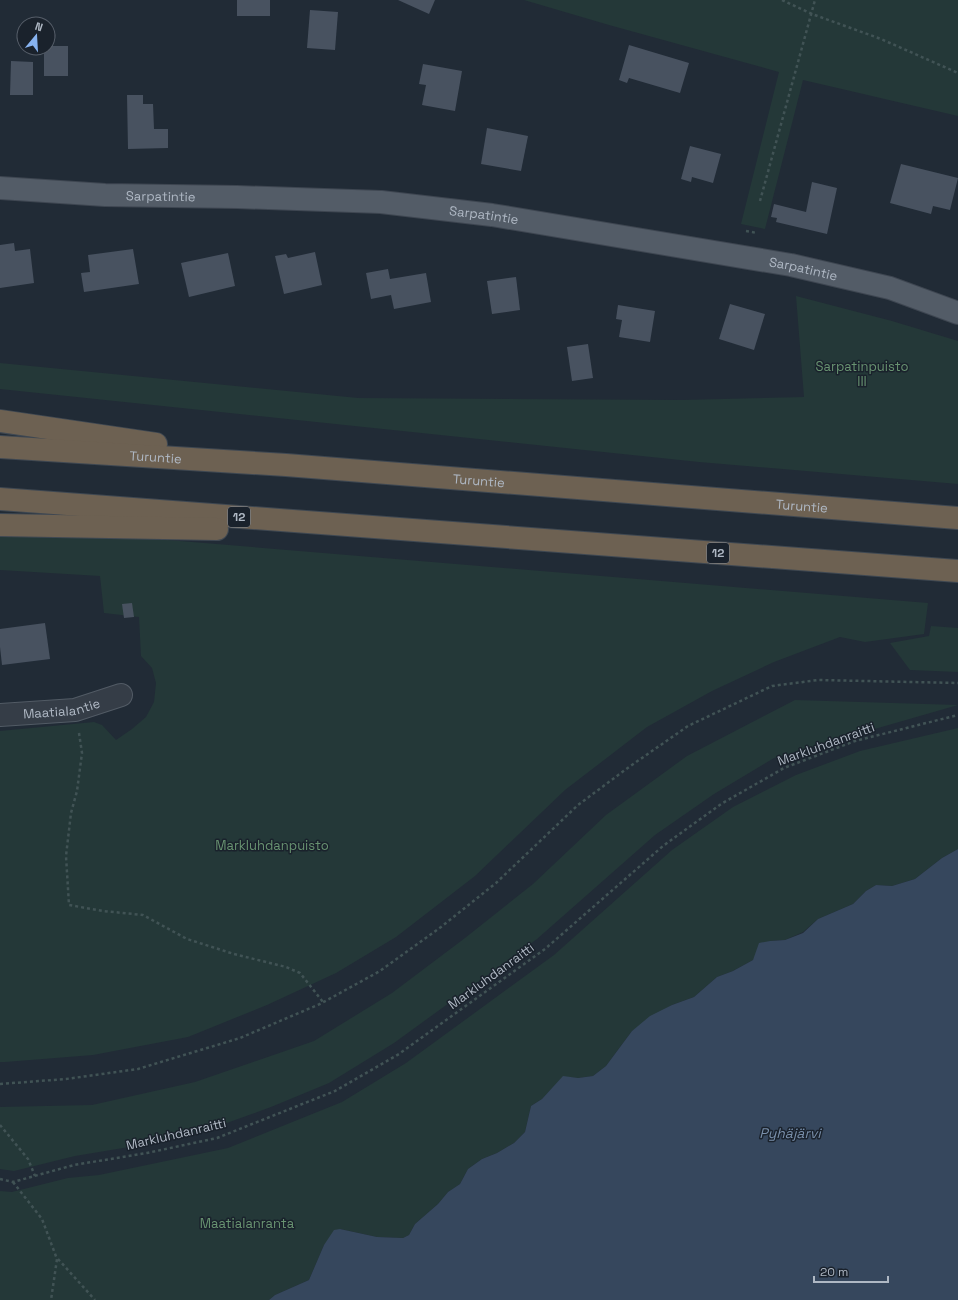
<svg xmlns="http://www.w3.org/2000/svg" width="958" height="1300" font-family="'Space Grotesk',sans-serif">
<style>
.green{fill:#243838}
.water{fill:#36475d}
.building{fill:#485260}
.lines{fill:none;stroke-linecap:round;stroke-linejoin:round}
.minor-casing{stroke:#525b65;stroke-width:24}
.major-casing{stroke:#3e4651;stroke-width:24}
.highway-casing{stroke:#3f4852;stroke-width:24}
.path{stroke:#415355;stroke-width:2.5;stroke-dasharray:3 3;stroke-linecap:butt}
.minor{stroke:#353d47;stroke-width:22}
.major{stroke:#535c67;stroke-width:22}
.highway{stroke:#6d6152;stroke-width:22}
.labels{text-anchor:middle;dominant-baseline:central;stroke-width:3;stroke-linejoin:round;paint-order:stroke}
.shield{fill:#1a222c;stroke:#828b96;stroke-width:1}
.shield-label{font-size:12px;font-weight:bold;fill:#afb8c4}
.street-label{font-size:13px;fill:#afb8c4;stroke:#1a222c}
.park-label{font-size:13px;fill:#689371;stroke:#1a222c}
.water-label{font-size:14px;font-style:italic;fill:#798faa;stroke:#1a222c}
</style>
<rect width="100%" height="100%" fill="#212b36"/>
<g class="green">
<path d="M524,0H958V116L803,80L765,229L741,224L779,72L609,25Z"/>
<path d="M796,296L892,321L958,341V484L699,462L0,389V363L358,398L682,400L804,397Z"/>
<path d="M0,536H119L928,603L924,634L865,642L840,637L774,662L712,691L647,727L565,790L475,876L396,937L336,973L267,1005L188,1037L93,1055L5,1062H0V731L94,722L102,725L116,740L132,729L146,717L154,702L156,683L152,668L141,656L139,617L104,613L100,576L0,570Z"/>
<path d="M931,626L958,628V672L910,670L890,643L929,636Z"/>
<path d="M795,700L958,705L774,758L714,794L655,835L537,939L394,1043L329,1083L271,1107L210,1129L147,1144L75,1156L14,1171L0,1169V1107L92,1105L195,1082L314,1041L392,993L465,938L533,884L606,815L687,756Z"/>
<path d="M958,728V849L942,858L915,879L892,886L876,885L866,891L853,904L818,919L803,932L785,940L770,941L753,960L733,971L717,977L694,997L672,1005L632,1031L606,1066L593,1076L578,1078L563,1077L542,1099L531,1106L525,1132L514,1143L497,1153L482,1159L468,1169L460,1184L448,1192L438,1204L415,1224L409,1235L403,1238L377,1237L340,1229L324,1245L309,1280L275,1295L269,1300H0V1191L12,1192L68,1178L99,1175L228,1148L342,1102L406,1063L554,955L672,850L733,807L796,775L860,751Z"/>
</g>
<path class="water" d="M958,849V1300H269L275,1295L309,1280L324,1245L334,1230L340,1229L377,1237L403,1238L409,1235L415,1224L438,1204L448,1192L460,1184L468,1169L482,1159L497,1153L514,1143L525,1132L531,1106L542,1099L563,1076L578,1078L593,1076L606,1066L632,1031L650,1016L672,1005L694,997L717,977L733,971L753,960L759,943L770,941L785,940L803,933L818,919L853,904L866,891L876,885L892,886L915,879L942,858Z"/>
<g class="building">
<rect x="237" y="0" width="33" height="16"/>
<path d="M398,0H435L429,14Z"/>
<path d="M310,10L338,12L335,50L307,48Z"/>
<path d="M629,45L689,63L680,93L629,78L627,83L619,80Z"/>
<path d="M48,46H68V76H44V48H48Z"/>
<path d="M11,61L33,62V95H10Z"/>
<path d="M423,64L462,71L455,111L422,105L426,85L419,84Z"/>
<path d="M127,95H143V104H153L154,129H168V148L128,149Z"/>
<path d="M487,128L528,136L521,171L481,164Z"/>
<path d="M690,146L721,154L713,183L692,177L691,182L681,179Z"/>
<path d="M901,164L958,178L950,210L933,206L931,214L890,203Z"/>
<path d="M812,182L837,188L827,234L776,222L777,218L771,217L774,204L806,212Z"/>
<path d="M14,243L15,251L30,249L34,283L0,288V245Z"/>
<path d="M133,249L139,284L84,292L81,273L90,272L88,255Z"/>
<path d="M315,252L322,285L284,294L275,256L286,254L288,258Z"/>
<path d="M228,253L235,286L189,297L181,263Z"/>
<path d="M388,269L390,279L426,273L431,302L394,309L391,295L371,299L366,273Z"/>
<path d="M516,277L520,310L492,314L487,281Z"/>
<path d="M730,304L765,314L754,350L719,339Z"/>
<path d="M618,305L655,311L650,342L619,337L622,320L616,319Z"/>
<path d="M588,344L593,378L572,381L567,347Z"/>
<path d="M132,603L134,617L124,618L122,604Z"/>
<path d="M45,623L50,659L2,665L0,647V629Z"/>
</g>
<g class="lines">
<defs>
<g id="minor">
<path id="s1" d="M0,715L75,710L121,695"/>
</g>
<g id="major">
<path id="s2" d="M0,188L105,195L237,197L381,202L492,215L791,265L890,288L958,313"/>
</g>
<g id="highway">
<path d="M0,421L156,444"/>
<path id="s3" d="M0,447L286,465L958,518"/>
<path d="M0,499L958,571"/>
<path d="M0,525L217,529"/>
</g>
</defs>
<use href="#minor" class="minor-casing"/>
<use href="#major" class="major-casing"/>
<use href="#highway" class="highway-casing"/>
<g class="path">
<path d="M782,0L812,14L881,39L958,73"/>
<path d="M760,201L815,0"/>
<path d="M746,231L757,233"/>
<path d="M79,733L82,753L77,791L71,813L66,856L69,905L103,911L143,915L187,939L234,954L286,967L300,973L323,1002"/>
<path d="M0,1084L66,1079L138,1069L240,1038L320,1004L380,971L441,927L496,883L578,805L629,767L688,726L772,686L818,680L958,683"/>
<path d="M0,1125L28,1159L35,1176"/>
<path d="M0,1179L13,1182L74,1165L147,1153L217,1138L335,1091L399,1054L545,949L663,846L721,804L784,768L855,741L958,715"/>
<path d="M13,1182L42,1219L57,1259L51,1300"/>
<path d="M58,1259L95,1300"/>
</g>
<use href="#minor" class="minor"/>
<use href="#major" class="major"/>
<use href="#highway" class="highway"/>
</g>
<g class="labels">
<g class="shield">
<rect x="228" y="507" width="22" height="20" rx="3"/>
<rect x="707" y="543" width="22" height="20" rx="3"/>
</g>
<g class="shield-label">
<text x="239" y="517">12</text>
<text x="718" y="553">12</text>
</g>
<g class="street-label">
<text stroke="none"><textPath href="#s2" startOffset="161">Sarpatintie</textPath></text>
<text stroke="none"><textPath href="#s2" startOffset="485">Sarpatintie</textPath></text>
<text stroke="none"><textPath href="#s2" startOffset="809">Sarpatintie</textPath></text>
<text stroke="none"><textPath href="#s3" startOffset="156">Turuntie</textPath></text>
<text stroke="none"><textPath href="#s3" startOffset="480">Turuntie</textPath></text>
<text stroke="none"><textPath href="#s3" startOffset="804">Turuntie</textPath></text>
<text stroke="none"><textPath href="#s1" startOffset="62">Maatialantie</textPath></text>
<text transform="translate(826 744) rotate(-20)">Markluhdanraitti</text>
<text transform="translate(491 976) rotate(-36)">Markluhdanraitti</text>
<text transform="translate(176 1134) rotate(-13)">Markluhdanraitti</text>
</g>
<g class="park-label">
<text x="862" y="366">Sarpatinpuisto<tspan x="862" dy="15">III</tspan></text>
<text x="272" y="845">Markluhdanpuisto</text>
<text x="247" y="1223">Maatialanranta</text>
</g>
<g class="water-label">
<text x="790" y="1133">Pyhäjärvi</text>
</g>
</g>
<g transform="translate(36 36) rotate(18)"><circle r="19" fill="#1a222c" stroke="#565e69"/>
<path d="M0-3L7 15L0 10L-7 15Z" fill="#87b3f1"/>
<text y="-6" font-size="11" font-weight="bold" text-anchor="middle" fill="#afb8c4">N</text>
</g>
<path d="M814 1276v6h74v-6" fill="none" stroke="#afb8c4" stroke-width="2"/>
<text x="820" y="1276" font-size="12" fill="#afb8c4" stroke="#1a222c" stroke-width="3" paint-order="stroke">20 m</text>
</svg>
